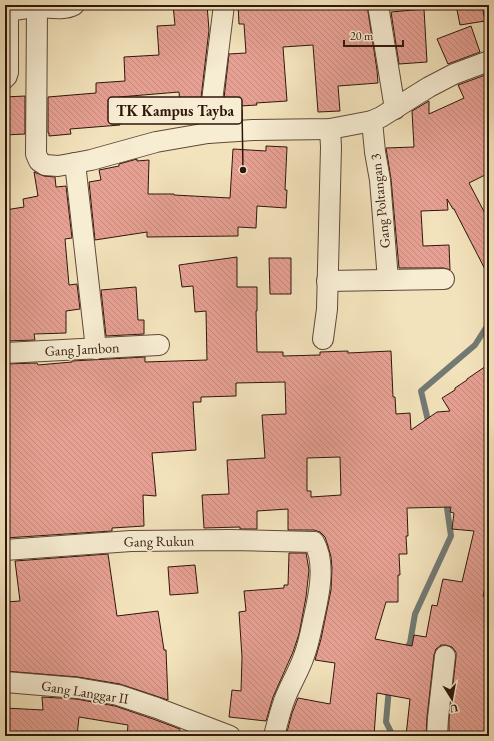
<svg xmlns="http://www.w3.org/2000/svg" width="494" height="741" font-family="'EB Garamond',serif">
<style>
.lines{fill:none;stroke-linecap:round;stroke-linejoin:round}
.stream{stroke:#727a74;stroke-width:6}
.building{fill:url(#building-back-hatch);stroke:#2f160c;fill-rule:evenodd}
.lane-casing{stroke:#604938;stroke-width:12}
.street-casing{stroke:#604938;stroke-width:22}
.lane{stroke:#f7edd3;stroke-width:10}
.street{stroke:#f7edd3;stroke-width:20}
.labels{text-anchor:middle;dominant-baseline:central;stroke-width:3.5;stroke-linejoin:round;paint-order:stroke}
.street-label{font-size:14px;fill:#2f160c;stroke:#f7edd3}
.leader{fill:none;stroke:#2f160c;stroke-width:1.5}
.callout-dot{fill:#2f160c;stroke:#f7edd3;stroke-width:1.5}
.callout{fill:#f7edd3;stroke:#2f160c;stroke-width:1.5}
.callout-label{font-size:15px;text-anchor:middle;font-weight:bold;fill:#2f160c}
</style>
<defs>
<pattern id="building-back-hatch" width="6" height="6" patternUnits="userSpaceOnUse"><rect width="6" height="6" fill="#e7a194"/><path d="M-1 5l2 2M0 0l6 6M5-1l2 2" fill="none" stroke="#c68a7e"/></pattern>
</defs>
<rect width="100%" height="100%" fill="#f3e3bc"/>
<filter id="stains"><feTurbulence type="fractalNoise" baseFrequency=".005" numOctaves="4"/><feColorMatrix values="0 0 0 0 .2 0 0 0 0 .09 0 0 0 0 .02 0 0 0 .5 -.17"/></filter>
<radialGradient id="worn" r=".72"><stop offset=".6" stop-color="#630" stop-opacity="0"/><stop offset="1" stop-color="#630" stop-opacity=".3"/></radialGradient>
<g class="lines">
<g class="stream">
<path d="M429,425L421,391L475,345L489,323"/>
<path d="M405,651L410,643L415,614L451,536L446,501"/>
<path d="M389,688L386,722L393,736"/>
</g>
</g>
<g class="building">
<path d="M173,5H207L209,30L199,115L181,116L179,92L119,97L120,105H118L120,125L70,129L71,134L49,136V133H48V97L96,93V83L125,81L124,57L159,55L157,26L175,25Z"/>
<path d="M238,5H367L377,70L378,83L338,86L340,111L318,112L313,45L283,47L287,101L256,103L257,105L223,107L229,54L246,53L244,24H239Z"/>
<path d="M456,5H482L485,21L460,25Z"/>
<path d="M424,9L427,62L399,64L391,12Z"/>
<path d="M471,26L480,52L448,64L437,39Z"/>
<path d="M488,74L489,77V173L469,183L489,221V277L454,209H453L447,199L448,210L421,211L423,246L449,245L450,270L444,268H399L391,179L386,148L414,147L412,111L429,101V114L462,99L464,98L458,85Z"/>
<path d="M25,96V134L5,135V97Z"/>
<path d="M266,146L287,147L285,190H287L286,208L257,206L256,228L238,227V236L147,237V232L95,240L89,182L101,180L99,170L119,166V164L137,159V161L149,160L148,194H174V195L230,198L233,149L266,151Z"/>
<path d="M34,172L44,176L55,177L56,187L66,186L72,238L65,239L69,285L77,284L80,309L66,311V333L34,334L35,340L5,341V210L24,207L23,199L38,196Z"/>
<path d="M237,257V287H257V311H256L257,352H283V356L320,355V352L348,351V353L391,351L393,397H395L396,414L410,413L411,430L437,412L450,411L442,398L455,390V388L467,380V379L489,364V572L483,596L489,598V736H449V719L456,657V652L452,647L446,645H441L436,649L434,655L427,717L426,736H406L410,699L377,693L374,736H286L292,713L298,698L330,704L335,663L315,660L321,639L331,590L332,568L331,557L328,546L325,537L320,532L314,530H288V509L257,511V529H240V527L204,528L202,495L229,494L227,460L265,458L262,415L286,414L285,382L236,383V396L201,397V402H193L196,450L152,453L156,496L143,495L144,526L112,528V531L5,538V364L37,363L38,365L72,362V361L145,357V362L207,360L206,311L195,312L193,286L182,287L179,265ZM340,457L341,495L311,497V491H307V458ZM451,507L450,512L454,513L452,529L474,531L462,582L443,579L437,606L432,605L426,637L414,635L412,646L375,639L386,602H398V575H400L399,554H407L406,536H408L407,508Z"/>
<path d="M269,258H291V294H270Z"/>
<path d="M136,287L138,320H144V334L106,336L101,290Z"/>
<path d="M289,553H306L309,570L306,597L299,634L293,652L273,697L266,721L229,717L232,690L241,691L242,657L239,612L246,611L244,591L284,588V585H288Z"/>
<path d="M108,554L117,616L158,611L164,650H166L168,700L120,684L78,677L5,671V602L20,601L15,561Z"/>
<path d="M195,565L198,593L170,595L168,567Z"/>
<path d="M42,697L76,699L115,706L153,719L180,729L179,736H127L128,725L79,717L77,736H51L52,734L5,732V708L43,710Z"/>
</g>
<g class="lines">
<defs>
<path id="lane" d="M5,85L11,79L13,73V10"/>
<g id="street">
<path d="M378,5L395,109"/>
<path d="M37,7L36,154L39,161L45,165L58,166L75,163L91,160L156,142L208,133L253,130L330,129L372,121L381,117L429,87L454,74L489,61"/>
<path d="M5,11C15,10 26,8 36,7C48,7 63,11 74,5"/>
<path d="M372,121L375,152L380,180L388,280"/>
<path d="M208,133L224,5"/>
<path d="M75,163L96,349"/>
<path d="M327,281L444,279"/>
<path d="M323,339L327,309L331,147L330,129"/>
<path d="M5,353L159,345"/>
<path d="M5,550L131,541L230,540L314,542C326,563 319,595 314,617C311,630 309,643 304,656C299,671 290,685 284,701C280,712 277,724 274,736"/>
<path d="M5,682L77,688L118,695L157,708L230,736"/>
<path d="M437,736L438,718L445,656"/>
</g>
</defs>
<use href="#lane" class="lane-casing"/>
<use href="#street" class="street-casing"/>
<use href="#lane" class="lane"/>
<use href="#street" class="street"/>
</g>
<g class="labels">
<g class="street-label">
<text transform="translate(380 201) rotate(-96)">Gang Poltangan 3</text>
<text transform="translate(82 349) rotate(-3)">Gang Jambon</text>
<text transform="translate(159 541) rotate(-1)">Gang Rukun</text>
<text transform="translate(85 692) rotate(9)">Gang Langgar II</text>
</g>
</g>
<path class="leader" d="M243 170L242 110"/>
<circle class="callout-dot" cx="243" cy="170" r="4"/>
<rect class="callout" x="108" y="97" width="134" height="27" rx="4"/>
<g class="callout-label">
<text x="175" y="116">TK Kampus Tayba</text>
</g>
<rect width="494" height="741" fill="none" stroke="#f3e3bc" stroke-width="20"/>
<rect x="6" y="6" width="482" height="729" fill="none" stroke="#2f160c" stroke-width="2"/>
<rect x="10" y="10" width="474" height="721" fill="none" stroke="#2f160c"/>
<g transform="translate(452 699) rotate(169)" stroke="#f7edd3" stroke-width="3" paint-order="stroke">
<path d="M0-3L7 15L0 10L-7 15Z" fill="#2f160c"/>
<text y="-6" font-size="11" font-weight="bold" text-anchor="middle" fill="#2f160c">U</text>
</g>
<path d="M344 40v6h59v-6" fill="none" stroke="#2f160c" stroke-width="2"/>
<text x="350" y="40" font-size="12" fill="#2f160c" stroke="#f7edd3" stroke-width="3" paint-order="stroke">20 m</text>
<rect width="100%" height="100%" filter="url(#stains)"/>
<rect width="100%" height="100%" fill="url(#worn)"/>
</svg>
